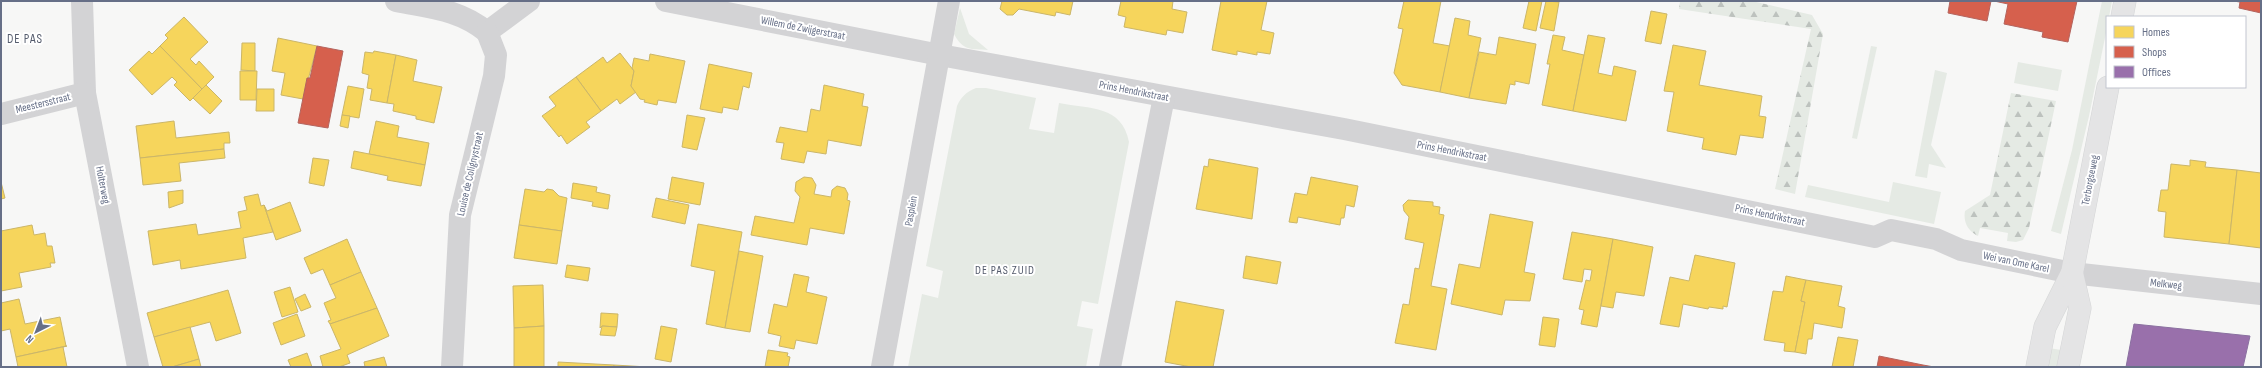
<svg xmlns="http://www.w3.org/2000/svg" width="2262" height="368" font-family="'Sofia Sans Condensed',sans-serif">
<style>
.green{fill:#e5eae4}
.forest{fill:url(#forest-firs)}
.homes{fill:#f6d55c;stroke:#cbb669}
.shops{fill:#d6604d;stroke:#b4645e}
.offices{fill:#9970ab;stroke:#8a70a0}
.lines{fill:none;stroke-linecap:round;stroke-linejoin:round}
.secondary-casing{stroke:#d4d5d6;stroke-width:23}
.minor{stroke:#d3d3d5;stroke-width:22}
.secondary{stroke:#e4e4e5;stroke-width:22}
.labels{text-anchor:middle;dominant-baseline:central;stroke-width:4;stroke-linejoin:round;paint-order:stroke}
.street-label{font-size:11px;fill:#666f87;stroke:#fff}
.neighbourhood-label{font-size:12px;letter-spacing:1px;fill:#545b6c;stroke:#fff}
.quarter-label{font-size:13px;letter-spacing:1px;fill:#545b6c;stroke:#fff}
</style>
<defs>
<pattern id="forest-firs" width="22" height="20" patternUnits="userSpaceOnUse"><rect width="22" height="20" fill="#e5eae4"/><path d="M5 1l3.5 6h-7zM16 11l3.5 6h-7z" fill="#bdc2be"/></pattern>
</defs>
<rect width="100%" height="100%" fill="#f7f7f6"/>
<g class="green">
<path d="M2102,1H2112L2109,17H2107V28L2089,116L2061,234L2051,231L2072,150Z"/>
<path d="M960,8L969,34L988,50C971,49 963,51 954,34Z"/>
<path d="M1871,46L1877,47L1857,139L1852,138Z"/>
<path d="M2018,62L2062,70L2058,91L2014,83Z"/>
<path d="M1935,70L1947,73L1931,145L1946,168L1929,164L1927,178L1915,176Z"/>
<path d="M976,88H986L1036,98L1029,129L1054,133L1059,103C1090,109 1122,105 1129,142L1098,304L1082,301L1077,326L1093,329L1086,367H908L922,294L938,298L943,271L926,266L957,106C961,97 966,92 976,88Z"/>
<path d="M1893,182L1941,192L1934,224L1805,197L1808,185L1889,202Z"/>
<path d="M2049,348L2067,351L2063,367H2045Z"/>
</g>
<g class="forest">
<path d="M1680,1H1752L1812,15L1823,34L1795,194L1775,189L1811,29L1679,9Z"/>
<path d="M2011,93L2056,101L2029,228L2023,240L2016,242L2007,241L2008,233L1980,228L1978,236C1968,231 1963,222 1965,211L1990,195Z"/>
</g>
<g class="homes">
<path d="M1073,1L1070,15L1056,12L1055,16L1019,9L1013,15H1007L1000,9L1002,1Z"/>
<path d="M1121,1H1173L1172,9L1187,12L1183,33L1167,30L1166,35L1124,27L1126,17L1118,15Z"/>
<path d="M1221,1H1267L1261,30L1274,33L1270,54L1257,52V55L1237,51V55L1212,50Z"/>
<path d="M1404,1H1441L1433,43L1450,46L1440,92L1402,85L1394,73L1403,29L1398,28Z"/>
<path d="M1529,1H1542L1536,31L1523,28Z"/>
<path d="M1546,1L1559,2L1554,31L1540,28Z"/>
<path d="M1651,11L1667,14L1661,44L1645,41Z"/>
<path d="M184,17L208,42L190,59L196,65L199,61L214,77L202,89L160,46L168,38L165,35Z"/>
<path d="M1455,18L1470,21L1468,35L1481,38L1469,98L1440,92Z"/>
<path d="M1553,35L1565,37L1562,50L1584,55L1573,111L1542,105L1550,64H1547Z"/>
<path d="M1588,35L1605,38L1598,73L1612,76L1614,66L1636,71L1626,121L1573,111Z"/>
<path d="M1499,37L1536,44L1529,84L1515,81V85L1510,84L1506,104L1469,98L1479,52L1496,55Z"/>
<path d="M278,38L317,46L303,99L281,95L285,73L272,71Z"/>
<path d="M242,43H255V71L241,70Z"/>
<path d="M1673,45L1706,51L1699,85L1762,96L1759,116L1766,117L1763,138L1740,135L1736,155L1702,149L1704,138L1667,131L1674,92L1664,91Z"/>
<path d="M160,46L202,89L190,101L174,85L177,82L172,77L152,95L129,70L149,51L152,54Z"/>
<path d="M374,51L396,55L387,103L370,100L372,89L367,88L369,75L362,73L365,52L373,53Z"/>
<path d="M620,53L634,71L631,86L636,92L620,104L617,99L601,111L576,77L603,57L607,63Z"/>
<path d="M650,54L685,61L676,103L658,100L657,105L644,102L645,100L640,99L631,86L634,71L632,68L634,58L649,61Z"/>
<path d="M396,55L417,60L413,81L442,87L434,123L416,119V116L393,111L394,104L387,103Z"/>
<path d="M709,64L752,73L749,88L743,86L738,110L723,107L722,113L700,109Z"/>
<path d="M240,71H257L256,100H240Z"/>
<path d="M576,77L601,111L586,122L590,127L567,144L561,135L559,137L542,116L556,106L549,97Z"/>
<path d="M206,85L222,101L210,114L193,98Z"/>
<path d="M824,85L864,94L862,106L868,107L861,146L828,140L826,154L807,151L804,163L781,159L784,143L776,142L780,127L807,132L811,109L820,111Z"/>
<path d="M348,86L364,89L359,118L342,115Z"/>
<path d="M257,89H274V111H256Z"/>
<path d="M342,115L350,116L348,128L340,126Z"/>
<path d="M687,115L705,118L697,150L682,147Z"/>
<path d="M174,121L176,138L229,132L230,143H224V149L140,158L136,126Z"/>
<path d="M376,121L399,126L397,137L429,143L425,165L369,154Z"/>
<path d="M224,149L225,158L179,163L181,181L143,185L140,158Z"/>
<path d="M354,151L425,165L421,186L387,180L388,176L351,168Z"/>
<path d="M313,158L329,160L324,186L309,183Z"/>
<path d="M1209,159L1258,168L1252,219L1196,209L1204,166L1208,167Z"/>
<path d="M2190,160L2206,162L2205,167L2237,170L2229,244L2164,237L2166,212L2158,211L2161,190H2168L2171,164L2190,166Z"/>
<path d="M2237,170L2261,173V248L2229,244Z"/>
<path d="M672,177L704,183L700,205L668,199Z"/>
<path d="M804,177L812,178L816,185L814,194L831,197L832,190L837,186L845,188L848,194L847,200L850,201L844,234L810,228L807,245L751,235L755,216L794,223L800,197L795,191L796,182Z"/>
<path d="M1311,177L1358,186L1354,207L1346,205L1344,218H1341L1340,225L1298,217L1297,223L1289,222L1295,193L1307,195Z"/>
<path d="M1,182L5,198L1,199Z"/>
<path d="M573,183L597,187L596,192L610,195L608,209L592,206L593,202L571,198Z"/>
<path d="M525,189L544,192L547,189L553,190L559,196L567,198L562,231L519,225Z"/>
<path d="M183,190V203L169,208L168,192Z"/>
<path d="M258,194L261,206L264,205L273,232L243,238L246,258L181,269L180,260L153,265L148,231L196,224L198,235L241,228L238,212L247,210L244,197Z"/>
<path d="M656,198L689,205L685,224L652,217Z"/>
<path d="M1408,200L1433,202V206L1440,207L1439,214L1444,215L1431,286L1447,289L1436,350L1395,343L1403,304L1409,305L1415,268L1419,269L1424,243L1405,239L1409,217L1404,211L1403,205Z"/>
<path d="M290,202L301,231L276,240L264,205L267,211Z"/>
<path d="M1490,214L1533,222L1524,272L1535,274L1530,301L1505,300L1502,315L1451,304L1459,264L1480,268Z"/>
<path d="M698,224L742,232L725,328L706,324L715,271L691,266Z"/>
<path d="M32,225L34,235L45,233L47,246H52L55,263H50L51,267L19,273L22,287L1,291V231Z"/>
<path d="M519,225L562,231L557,264L514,258Z"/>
<path d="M1572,232L1613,239L1597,327L1581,324L1584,310L1579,309L1586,280L1590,281L1592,270L1584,269L1582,282L1563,279Z"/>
<path d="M347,239L361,272L330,285L323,269L311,274L304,258Z"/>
<path d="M1613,239L1653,247L1644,296L1616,292L1613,308L1601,306Z"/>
<path d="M739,251L763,256L750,332L725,328Z"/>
<path d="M1695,255L1735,263L1727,307L1723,306V309L1709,307L1708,309L1683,304L1679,327L1660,324L1670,277L1689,281Z"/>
<path d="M1246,256L1281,262L1277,284L1243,278Z"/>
<path d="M567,265L590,268L588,281L565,277Z"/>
<path d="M361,272L377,308L330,324L328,321L331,320L324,303L336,298L330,285Z"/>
<path d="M794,274L809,277L806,292L827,297L817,344L796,340L794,349L779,346L781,336L768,333L774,304L787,307Z"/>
<path d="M1786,276L1806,280L1801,301L1805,302L1795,352L1784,351L1785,343L1764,340L1773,291L1783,292Z"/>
<path d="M1806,280L1842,286L1838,306L1845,308L1842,328L1814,323L1812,339H1808L1806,354L1795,352L1805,302L1801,301Z"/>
<path d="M543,285L544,326L514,328L513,286Z"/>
<path d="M290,287L298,312L282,317L274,292Z"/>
<path d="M228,290L241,333L216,341L210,322L154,337L147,313Z"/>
<path d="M305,294L311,307L301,311L295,299Z"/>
<path d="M19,299L25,324L60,317L66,346L16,357L10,329L1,331V303Z"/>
<path d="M1176,301L1224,310L1213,367H1191L1165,362Z"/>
<path d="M377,308L389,336L347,355L350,363L339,367H323L320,356L341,349L330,324Z"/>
<path d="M601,313L618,314L617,327L602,326L600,328Z"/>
<path d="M297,314L305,336L281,345L273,323Z"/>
<path d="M1543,317L1559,319L1555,347L1539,345Z"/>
<path d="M544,326V367H514V328Z"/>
<path d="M602,326L617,327L615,336L600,335Z"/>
<path d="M661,326L677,329L671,362L655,359Z"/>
<path d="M190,327L199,359L172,367H163L154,337Z"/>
<path d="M1838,337L1858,340L1853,367H1832Z"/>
<path d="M67,346L63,347L67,367H18L16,357Z"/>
<path d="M768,350L788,353L787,356L790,357L788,367H765Z"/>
<path d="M307,353L312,367H291L288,360Z"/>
<path d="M384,357L387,367H365L364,362Z"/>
<path d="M199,359L201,367H172Z"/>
<path d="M558,362L614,365V367H558Z"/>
<path d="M614,365L648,367H614Z"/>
</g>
<g class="shops">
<path d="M1950,1H1991L1987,21L1948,13Z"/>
<path d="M1994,1H2077L2068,42L2042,37L2043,32L2004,24L2008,4Z"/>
<path d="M2233,1H2261V13L2239,8L2240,2Z"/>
<path d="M317,46L343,51L328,128L298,123L307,78H310Z"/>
<path d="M1879,356L1923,365L1934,367H1877Z"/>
</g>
<path class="offices" d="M2134,324L2250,336L2243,367H2126Z"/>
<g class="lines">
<defs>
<g id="secondary">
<path d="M2122,17L2125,1"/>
<path d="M2037,367L2045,327L2072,273L2108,87"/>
<path d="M2068,367L2080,308L2072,273"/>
</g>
</defs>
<use href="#secondary" class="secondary-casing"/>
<g class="minor">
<path d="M82,1L85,93L138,367"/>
<path d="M396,1C430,8 459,9 487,32L529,1"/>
<path d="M666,1L940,55L1344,129L1875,237L1891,230L1936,239L1961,250L2072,273L2261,294"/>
<path d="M1,114L85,93"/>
<path d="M452,367L460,215L494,76L496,55L487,32"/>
<path d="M882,367L949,1"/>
<path d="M1110,367L1164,97"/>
</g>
<use href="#secondary" class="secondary"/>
</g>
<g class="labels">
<g class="street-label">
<text transform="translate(803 28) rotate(11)">Willem de Zwijgerstraat</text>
<text transform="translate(1134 91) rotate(11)">Prins Hendrikstraat</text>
<text transform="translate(43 103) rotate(-14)">Meestersstraat</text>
<text transform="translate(1452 151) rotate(11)">Prins Hendrikstraat</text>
<text transform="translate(470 174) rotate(-77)">Louise de Colignystraat</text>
<text transform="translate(2090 180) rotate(-79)">Terborgseweg</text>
<text transform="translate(103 185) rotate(79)">Holterweg</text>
<text transform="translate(911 211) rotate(-80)">Pasplein</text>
<text transform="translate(1770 215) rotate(12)">Prins Hendrikstraat</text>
<text transform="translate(2016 262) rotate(12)">Wei van Ome Karel</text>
<text transform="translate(2166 284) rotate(6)">Melkweg</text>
</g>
<g class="neighbourhood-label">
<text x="1005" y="270">DE PAS ZUID</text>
</g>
<g class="quarter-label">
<text x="25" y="39">DE PAS</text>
</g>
</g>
<rect width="2262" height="368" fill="none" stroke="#666f87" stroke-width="4"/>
<rect x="2106" y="16" width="140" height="72" fill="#ffffff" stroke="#c2c5cf"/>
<rect x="2114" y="26" width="20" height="12" fill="#f6d55c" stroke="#c2c5cf"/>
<text x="2142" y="36" font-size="12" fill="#666f87">Homes</text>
<rect x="2114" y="46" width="20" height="12" fill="#d6604d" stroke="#c2c5cf"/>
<text x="2142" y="56" font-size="12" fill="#666f87">Shops</text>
<rect x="2114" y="66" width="20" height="12" fill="#9970ab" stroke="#c2c5cf"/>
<text x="2142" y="76" font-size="12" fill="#666f87">Offices</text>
<g transform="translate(36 332) rotate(222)" stroke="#ffffff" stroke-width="3" paint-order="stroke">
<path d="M0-3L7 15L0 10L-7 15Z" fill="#666f87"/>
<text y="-6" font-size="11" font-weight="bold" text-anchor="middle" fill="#666f87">N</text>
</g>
</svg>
